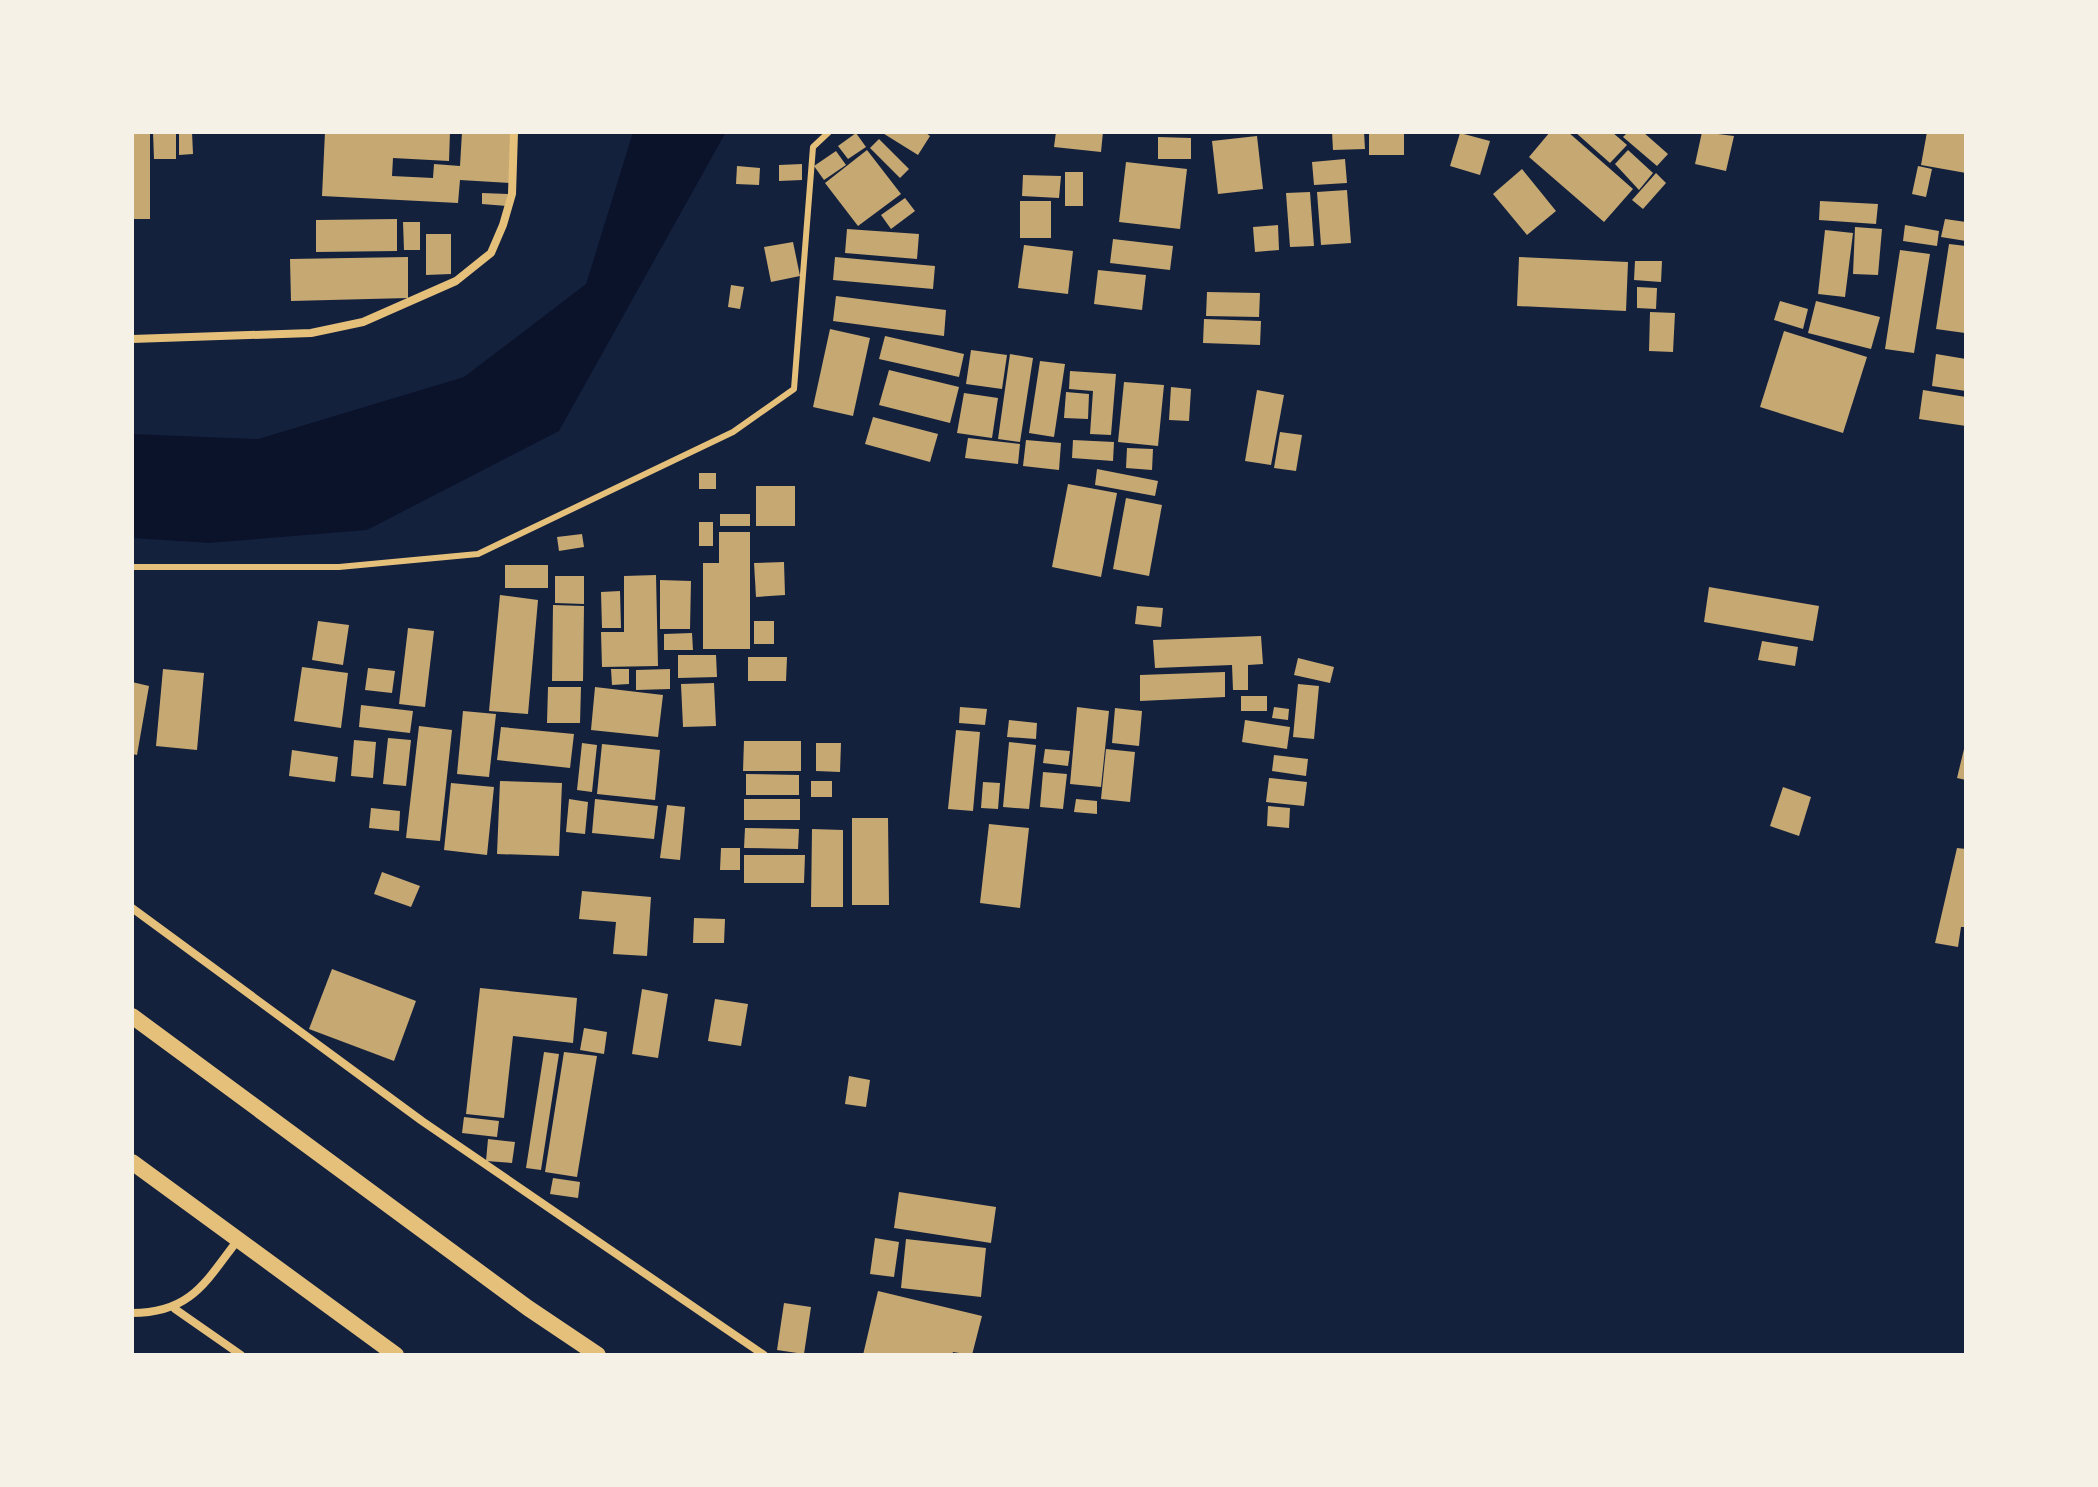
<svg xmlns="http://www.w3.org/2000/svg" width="2098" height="1487" font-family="'Varela Round',sans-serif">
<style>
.water{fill:#0b132b}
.building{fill:#c6a872}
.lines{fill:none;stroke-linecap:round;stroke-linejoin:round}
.service{stroke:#e5c07b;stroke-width:6}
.minor{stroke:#e5c07b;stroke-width:8}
.secondary{stroke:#e5c07b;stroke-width:16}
</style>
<rect width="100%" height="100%" fill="#14213d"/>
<path class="water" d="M633,132H726L559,431L367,530L209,543L132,538V434L258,439L464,377L586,284Z"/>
<g class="building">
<rect x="132" y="132" width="18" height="87"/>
<path d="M153,132H176V159H154Z"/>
<path d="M179,132H192L193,154L179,155Z"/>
<path d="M325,132H450L449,161L393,158L392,176L433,178L434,164L460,166L462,132L512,134L510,183L460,180L458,203L322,196Z"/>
<path d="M881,132H925L930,136L918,155Z"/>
<path d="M1056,132H1103L1101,152L1054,147Z"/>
<path d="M1332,132H1364L1365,149L1333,150Z"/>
<rect x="1369" y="132" width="35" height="23"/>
<path d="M1550,132H1568L1633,189L1604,222L1529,157Z"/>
<path d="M1575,132H1612L1627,145L1610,163Z"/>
<path d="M1628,132H1643L1668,154L1657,166L1623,137Z"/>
<path d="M1702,132L1734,136L1726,171L1695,164Z"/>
<path d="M1927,132H1966V173L1921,165Z"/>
<path d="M856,133L866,147L848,159L838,146Z"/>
<path d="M1460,133L1490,141L1480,175L1450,166Z"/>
<path d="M1257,136L1263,189L1218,194L1212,141Z"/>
<path d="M1158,137L1191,138V159H1158Z"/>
<path d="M879,139L909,169L900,178L870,148Z"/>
<path d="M867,150L901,194L858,226L825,183Z"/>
<path d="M1628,150L1653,173L1639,190L1615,164Z"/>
<path d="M836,151L846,165L824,180L814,166Z"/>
<path d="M1345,159L1347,183L1314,185L1312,162Z"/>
<path d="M1126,162L1187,169L1180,229L1119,222Z"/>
<path d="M802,164V180L779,181V165Z"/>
<path d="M737,166L760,168L759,185L736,184Z"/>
<path d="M1918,166L1932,169L1926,197L1912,194Z"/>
<path d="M1522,169L1556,211L1527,235L1493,194Z"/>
<rect x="1065" y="172" width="18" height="34"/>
<path d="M1656,173L1666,183L1643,209L1632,200Z"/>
<path d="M1023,175L1061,176L1059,198L1022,196Z"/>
<path d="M1347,190L1351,243L1321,245L1317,192Z"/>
<path d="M1310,192L1314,246L1290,247L1286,193Z"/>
<path d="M482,193L508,194L507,206L482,204Z"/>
<path d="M905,198L915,211L891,229L881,215Z"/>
<rect x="1020" y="201" width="31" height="37"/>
<path d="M1820,201L1878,204L1876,224L1819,220Z"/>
<path d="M397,219V251L316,252V220Z"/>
<path d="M1945,219L1966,222V241L1941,237Z"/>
<path d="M403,222H420V250H404Z"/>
<path d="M1278,225L1279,250L1255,252L1253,227Z"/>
<path d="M1905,225L1939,231L1937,246L1903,241Z"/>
<path d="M1855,227L1882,229L1878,275L1853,274Z"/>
<path d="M847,229L919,234L917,259L845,253Z"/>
<path d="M1825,230L1853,233L1845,297L1818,294Z"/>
<path d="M426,234H451V274L426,275Z"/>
<path d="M1113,239L1173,246L1170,270L1110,263Z"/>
<path d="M793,242L800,276L771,282L764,247Z"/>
<path d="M1949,244L1966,246L1965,333L1936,329Z"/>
<path d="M1024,245L1073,251L1068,294L1018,288Z"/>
<path d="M1900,250L1930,254L1914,353L1885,349Z"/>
<path d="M408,257V298L291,301L290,259Z"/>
<path d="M835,257L935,266L933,289L833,280Z"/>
<path d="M1519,257L1628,262L1626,311L1517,306Z"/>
<path d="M1635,261H1662L1661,282L1634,280Z"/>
<path d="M1098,270L1146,275L1142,310L1094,304Z"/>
<path d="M731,285L744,287L740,309L728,307Z"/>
<path d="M1637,287L1657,288L1656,309L1637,308Z"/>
<path d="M1207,292L1260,293L1259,317L1206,316Z"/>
<path d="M836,296L946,310L944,336L833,321Z"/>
<path d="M1780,301L1808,309L1803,329L1774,320Z"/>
<path d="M1816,301L1880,317L1871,349L1808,333Z"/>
<path d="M1650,312L1675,313L1673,352L1649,351Z"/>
<path d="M1204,319L1261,321L1260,345L1203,343Z"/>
<path d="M830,329L870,338L853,416L813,407Z"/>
<path d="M1784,331L1867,357L1843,433L1760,407Z"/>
<path d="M885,336L964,354L959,377L879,359Z"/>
<path d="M971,350L1007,355L1002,389L966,384Z"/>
<path d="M1010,354L1033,358L1020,442L998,439Z"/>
<path d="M1936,354L1966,359V391L1932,386Z"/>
<path d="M1040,361L1065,364L1054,437L1029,433Z"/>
<path d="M889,370L959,387L950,423L879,405Z"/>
<path d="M1070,371L1116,374L1111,435L1090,434L1093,391L1069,389Z"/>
<path d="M1124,382L1164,385L1158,446L1118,442Z"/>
<path d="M1171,387L1191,389L1189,421L1169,420Z"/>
<path d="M1257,390L1284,395L1271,465L1245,461Z"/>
<path d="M1923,390L1966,397V426L1919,419Z"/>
<path d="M1066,392L1089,394L1088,419L1064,418Z"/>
<path d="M964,393L998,398L992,438L957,433Z"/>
<path d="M873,417L938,434L930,462L865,444Z"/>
<path d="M1280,432L1302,435L1296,471L1274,468Z"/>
<path d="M968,438L1020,444L1018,464L965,458Z"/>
<path d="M1026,440L1061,443L1059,470L1023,466Z"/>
<path d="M1073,440L1114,442L1113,461L1072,458Z"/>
<path d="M1127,448L1153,449L1152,470L1126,468Z"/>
<path d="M1097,469L1158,481L1155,496L1095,485Z"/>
<rect x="699" y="473" width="17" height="16"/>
<path d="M1068,484L1117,493L1101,577L1052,567Z"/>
<rect x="756" y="486" width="39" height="40"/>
<path d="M1126,498L1162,505L1149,576L1113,569Z"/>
<rect x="720" y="514" width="30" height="12"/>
<rect x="699" y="522" width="14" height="24"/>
<path d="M719,532H750V649H703V563H719Z"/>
<path d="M582,534L584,547L559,551L557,537Z"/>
<path d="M784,562L785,595L756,597L754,563Z"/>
<rect x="505" y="565" width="43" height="23"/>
<path d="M656,575L658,666L602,667L601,632H624V576Z"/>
<path d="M555,576H584V604L555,603Z"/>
<path d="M660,580L691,581L690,629H660Z"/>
<path d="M1709,587L1819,606L1813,641L1704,622Z"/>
<path d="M620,591L621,628H602L601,592Z"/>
<path d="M500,595L538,600L528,714L489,711Z"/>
<path d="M553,605L584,606L583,681H552Z"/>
<path d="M1137,606L1163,608L1161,627L1135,624Z"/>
<path d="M318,621L349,625L343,665L312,660Z"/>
<rect x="754" y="621" width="20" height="23"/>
<path d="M408,628L434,631L425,707L399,704Z"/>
<path d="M692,633L693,650H664V634Z"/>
<path d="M1261,636L1263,664L1248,665V690H1233L1232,665L1155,668L1153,640Z"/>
<path d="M1762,641L1798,647L1795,666L1758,660Z"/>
<path d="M678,655H716L717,677L678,678Z"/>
<path d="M748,657H787L786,681H748Z"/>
<path d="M1298,658L1334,667L1330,683L1294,675Z"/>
<path d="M302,667L348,673L341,728L294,721Z"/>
<path d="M368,668L395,671L392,693L365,690Z"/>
<path d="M163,669L204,673L197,750L156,746Z"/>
<path d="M611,669H629V684L612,685Z"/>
<path d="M670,669V689L636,690V670Z"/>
<path d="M1225,672V697L1140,701V675Z"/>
<path d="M132,682L149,686L137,755L132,754Z"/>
<path d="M714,683L716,726L683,727L681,684Z"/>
<path d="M1298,684L1319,686L1314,739L1293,737Z"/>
<path d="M548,687H581L580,723H547Z"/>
<path d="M595,687L663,695L658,737L591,730Z"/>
<rect x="1241" y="696" width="26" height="15"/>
<path d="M361,705L413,711L410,733L359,727Z"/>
<path d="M960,707L987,709L985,725L959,723Z"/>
<path d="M1077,707L1109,711L1101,787L1070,784Z"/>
<path d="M1274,707L1289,709L1288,720L1272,718Z"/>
<path d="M1115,708L1142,711L1139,746L1112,743Z"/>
<path d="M463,711L496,714L489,777L457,774Z"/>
<path d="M1009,720L1037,723L1036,739L1007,737Z"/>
<path d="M1245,720L1290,727L1287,749L1242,742Z"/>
<path d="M419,726L452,730L440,841L406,838Z"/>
<path d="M501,727L574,734L570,768L497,760Z"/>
<path d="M956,730L980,732L973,811L948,809Z"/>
<path d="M388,738L411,740L406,786L383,784Z"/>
<path d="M354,740L376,742L373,778L351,776Z"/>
<path d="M744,741H801V771H743Z"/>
<path d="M1009,742L1036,745L1029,809L1003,807Z"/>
<path d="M582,743L597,745L592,792L577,790Z"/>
<path d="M816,743H841L840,772L816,771Z"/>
<path d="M602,744L660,750L655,800L597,794Z"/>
<path d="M1965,745H1966V780L1957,778Z"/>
<path d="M1045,749L1070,751L1068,766L1043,763Z"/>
<path d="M1106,749L1135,752L1130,802L1101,799Z"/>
<path d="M292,750L338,757L335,782L289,776Z"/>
<path d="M1274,755L1308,759L1306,776L1272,771Z"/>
<path d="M1043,772L1067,774L1063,809L1040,807Z"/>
<path d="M746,774L799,775V795H746Z"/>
<path d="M1269,778L1307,782L1304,806L1266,802Z"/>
<path d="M500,781L562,783L559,856L497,854Z"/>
<rect x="811" y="781" width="21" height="16"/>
<path d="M983,782L1000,783L998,809L981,808Z"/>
<path d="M451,783L494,787L487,855L444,850Z"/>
<path d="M1783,787L1811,797L1799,836L1770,826Z"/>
<path d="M569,799L588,802L585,834L566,832Z"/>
<path d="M595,799L658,806L654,839L592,833Z"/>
<rect x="744" y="799" width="56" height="21"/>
<path d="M1076,799L1097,801V814L1074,812Z"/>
<path d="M667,805L685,807L680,860L660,858Z"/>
<path d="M1268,806L1290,808L1289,828L1267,826Z"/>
<path d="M371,808L400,811L399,831L369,828Z"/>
<path d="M852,818H888L889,905H852Z"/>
<path d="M989,824L1029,828L1020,908L980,903Z"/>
<path d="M745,828L799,829L798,849L744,848Z"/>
<path d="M812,829L843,830V907H811Z"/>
<path d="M721,848H740V870H720Z"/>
<path d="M1957,848L1966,849V927H1961L1958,947L1935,943Z"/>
<path d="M744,855H805L804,883H744Z"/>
<path d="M382,872L420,886L411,907L374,894Z"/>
<path d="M582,891L651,897L647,956L613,954L616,922L579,919Z"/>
<path d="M694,918L725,919L724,943H693Z"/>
<path d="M332,969L416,1001L394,1061L309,1029Z"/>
<path d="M480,988L577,998L573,1043L513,1036L504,1118L466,1114Z"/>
<path d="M642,989L668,994L658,1058L632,1054Z"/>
<path d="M715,999L748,1004L741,1046L708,1041Z"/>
<path d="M584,1028L607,1032L604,1054L580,1050Z"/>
<path d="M544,1052L559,1054L541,1170L526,1168Z"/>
<path d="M564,1052L597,1056L577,1177L545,1172Z"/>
<path d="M849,1076L870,1080L866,1107L845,1104Z"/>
<path d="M464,1117L499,1121L497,1137L462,1133Z"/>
<path d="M488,1139L515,1142L512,1163L486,1161Z"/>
<path d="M553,1178L580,1182L578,1198L550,1194Z"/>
<path d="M899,1192L996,1207L991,1243L894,1228Z"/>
<path d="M875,1238L899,1242L894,1277L870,1274Z"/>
<path d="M906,1239L986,1248L981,1297L901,1288Z"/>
<path d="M878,1291L982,1316L972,1355L953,1352L952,1355H863Z"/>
<path d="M784,1303L811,1307L804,1354L777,1350Z"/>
</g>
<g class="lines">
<path class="service" d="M132,567H339L478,554L733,432L794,389L813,147L829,132"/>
<g class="minor">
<path d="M132,339L311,333L363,322L456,281L491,253L503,225L512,194L514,132"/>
<path d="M132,908L422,1121L764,1355"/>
<path d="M175,1309L241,1355"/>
<path d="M132,1313C190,1313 205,1283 237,1241"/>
</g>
<g class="secondary">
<path d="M132,1016L528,1308L598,1355"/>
<path d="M132,1162L396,1355"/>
</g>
</g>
<rect width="2098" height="1487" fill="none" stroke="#f6f1e7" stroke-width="268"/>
</svg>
